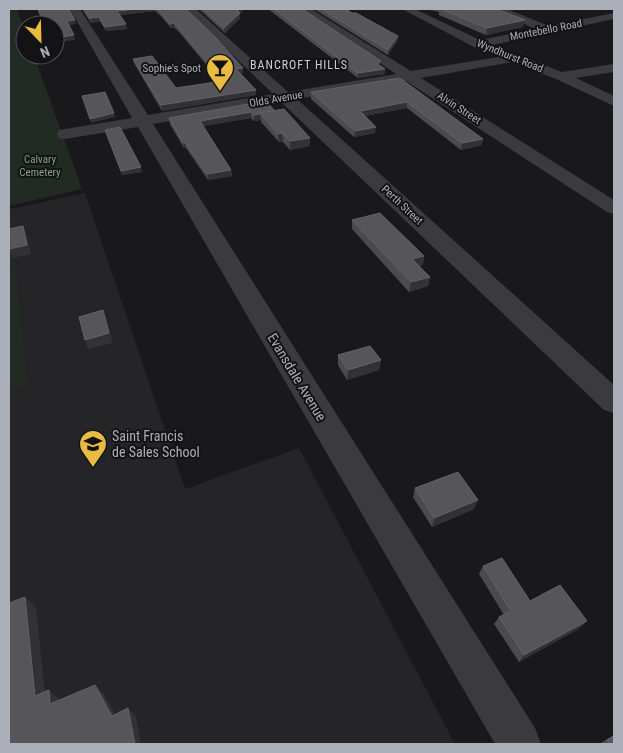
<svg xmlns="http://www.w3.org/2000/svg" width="623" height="753" font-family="'Roboto Condensed',sans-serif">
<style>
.built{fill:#252427}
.green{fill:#222a24}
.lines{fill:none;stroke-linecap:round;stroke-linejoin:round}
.minor{fill:#3a3a3f;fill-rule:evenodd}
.wall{fill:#4a4b4f}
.shaded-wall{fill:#323235}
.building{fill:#55555a;stroke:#626369}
.labels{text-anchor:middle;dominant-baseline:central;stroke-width:4;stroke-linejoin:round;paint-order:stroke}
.far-street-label{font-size:11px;fill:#abafb9;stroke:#131315}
.far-poi-label{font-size:11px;fill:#abafb9;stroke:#131315;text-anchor:end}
.far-park-label{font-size:11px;fill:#83a387;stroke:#131315}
.far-neighbourhood-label{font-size:12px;letter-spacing:1px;fill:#ccced6;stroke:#131315}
.street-label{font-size:14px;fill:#abafb9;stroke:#131315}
.poi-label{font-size:14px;fill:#abafb9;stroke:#131315;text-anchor:start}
</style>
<rect width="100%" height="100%" fill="#19181a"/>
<path class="built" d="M85,193L185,489L299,448L455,744H9V209Z"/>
<g class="green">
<path d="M9,9H17L25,31V55H34L82,189L9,206Z"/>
<path d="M9,222L11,223L28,386L9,391Z"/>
</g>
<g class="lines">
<path class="minor" d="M70,9H80L148,115L273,94L185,9H196L288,92L396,74L299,9H311L411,71L499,57L474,47L402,9H415L480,40L535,29L493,9H507L549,26L614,13V19L492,45L562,72L614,64V72L576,78L614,96V106L556,79L513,62L421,78L614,200V214L607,212L406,81L297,99L614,385V413L604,410L281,102L153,124L535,728L541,744H495L138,127L65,139L59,138L57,134L59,130L65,129L132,118Z"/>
</g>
<g class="wall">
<path d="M82,9H186L243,73H240L256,90V95L162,111L134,63L133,59L176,88L220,81L179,32L175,28H171L160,15L155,11L120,15L126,24L127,29L106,31L100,21L91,23Z"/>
<path d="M199,9H244L240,14V18L225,33Z"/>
<path d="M268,9H302L380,66L385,74L358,78Z"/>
<path d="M314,9H346L352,13L398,36L397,41L388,55Z"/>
<path d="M427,9H496L523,27L486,35L439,15V12Z"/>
<path d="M400,78L482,145L461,150L407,108L365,116L375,133L354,137L311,99V92Z"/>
<path d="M275,111L310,138V146L290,150L283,142H279L261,122V120L254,121L251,118L203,126L231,170L232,176L208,180L186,148H184L170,124L169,118Z"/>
<path d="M105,130L142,172L122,175Z"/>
<path d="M352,220L424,256L423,265L419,266L430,277L428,286L409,292L352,229Z"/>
<path d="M338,355L381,360L379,370L347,380L338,365Z"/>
<path d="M415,488L474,509L432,527L413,497Z"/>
<path d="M483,566L530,601L580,628L519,662L494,624L499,617L504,615L479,574Z"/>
<path d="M614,735V744H599Z"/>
</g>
<g class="shaded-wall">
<path d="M138,9H155V11L118,15L117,11Z"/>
<path d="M240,9H244L240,14V18L225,33L224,28Z"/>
<path d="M99,17L100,21L91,23L90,18Z"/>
<path d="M75,20L76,24L69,25L67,21Z"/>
<path d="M525,20L523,27L486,35L487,28Z"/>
<path d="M174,23L175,28H171L170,24Z"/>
<path d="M126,24L127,29L106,31L105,27Z"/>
<path d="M74,35L75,40L56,42L55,38Z"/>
<path d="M398,36L397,41L388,55V50Z"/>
<path d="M243,68V73L237,74L236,69Z"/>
<path d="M385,69V74L358,78V73Z"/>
<path d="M256,90V95L162,111L161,105Z"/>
<path d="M407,102V108L360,117V111Z"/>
<path d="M251,112V118L201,126L200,121Z"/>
<path d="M114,113L115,117L91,123L90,119Z"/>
<path d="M260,114L261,120L254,121V115Z"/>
<path d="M376,127L375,133L354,137L355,131Z"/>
<path d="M282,133L283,142H279L278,134Z"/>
<path d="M310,138V146L290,150V141Z"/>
<path d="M483,139L482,145L461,150L462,143Z"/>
<path d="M185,142L186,148H184L183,143Z"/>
<path d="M141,167L142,172L122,175L121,171Z"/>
<path d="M231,170L232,176L208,180L207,174Z"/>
<path d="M23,226L27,236L31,254L13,258L9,249Z"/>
<path d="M424,256L423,265L411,268L412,259Z"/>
<path d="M430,277L428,286L409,292L411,282Z"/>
<path d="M103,310L113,343L88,349L85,340Z"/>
<path d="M381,360L379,370L347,380L348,370Z"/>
<path d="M478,500L474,509L432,527L434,518Z"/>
<path d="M25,597L36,608L46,704L35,696Z"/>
<path d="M587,621L580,628L519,662L524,655Z"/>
<path d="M95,685L104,694L120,723L112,716Z"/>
<path d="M49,690L59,699L60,712L50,704Z"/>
<path d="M128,708L136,716L141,744H135Z"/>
</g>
<g class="building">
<path d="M38,9H69L75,20L67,21L74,35L55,38V25H44Z"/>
<path d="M84,9H138L117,11L126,24L105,27L99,17L90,18Z"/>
<path d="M157,9H186L215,37L243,68L236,69L256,90L161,105L133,59L152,56L176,88L223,81L178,27L174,23L170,24L160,11Z"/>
<path d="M203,9H240L237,11L240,13L224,28Z"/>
<path d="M274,9H302L381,61L378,64L385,69L358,73Z"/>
<path d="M321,9H346L352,13H356L398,36L388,50Z"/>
<path d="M441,9H496L525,20L487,28Z"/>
<path d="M400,78L483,139L462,143L407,102L360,111L376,127L355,131L311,92Z"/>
<path d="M105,92L114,113L90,119L82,96Z"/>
<path d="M266,101L275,111L254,115L251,112L200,121L231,170L207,174L185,142L183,143L169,118Z"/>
<path d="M284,109L310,138L290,141L282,133L278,134L260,113Z"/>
<path d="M120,127L141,167L121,171L105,130Z"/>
<path d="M380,213L424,256L412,259L430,277L411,282L352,220Z"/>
<path d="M23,226L27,245L9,249V229Z"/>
<path d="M103,310L109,333L85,340L79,317Z"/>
<path d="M370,346L381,360L348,370L338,355Z"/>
<path d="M458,472L478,500L434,518L415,488Z"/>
<path d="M502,558L530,601L560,585L587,621L524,655L499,617L511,611L483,566Z"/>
<path d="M25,597L35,696L49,690L50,704L95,685L112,716L128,708L135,744H9V603Z"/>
<path d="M614,736V744H610L607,740Z"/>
</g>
<defs>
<symbol id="bar-pin" viewBox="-11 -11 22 30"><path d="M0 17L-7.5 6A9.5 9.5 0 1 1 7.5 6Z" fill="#eabb41" stroke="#131315"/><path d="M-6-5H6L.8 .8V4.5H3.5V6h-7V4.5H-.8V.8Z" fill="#111"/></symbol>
<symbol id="school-pin" viewBox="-11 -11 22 30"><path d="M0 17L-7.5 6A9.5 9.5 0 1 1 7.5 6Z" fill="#eabb41" stroke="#131315"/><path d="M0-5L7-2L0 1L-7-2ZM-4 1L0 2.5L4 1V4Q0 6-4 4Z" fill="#111"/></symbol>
</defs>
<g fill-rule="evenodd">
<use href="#bar-pin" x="204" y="52" width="32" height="43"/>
<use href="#school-pin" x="77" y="428" width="32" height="43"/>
</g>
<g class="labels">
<g class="far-street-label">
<text transform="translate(546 30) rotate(-11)">Montebello Road</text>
<text transform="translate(510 56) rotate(22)">Wyndhurst Road</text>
<text transform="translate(276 99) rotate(-10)">Olds Avenue</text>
<text transform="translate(459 108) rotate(33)">Alvin Street</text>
<text transform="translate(402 205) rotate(43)">Perth Street</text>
</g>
<g class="far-poi-label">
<text x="201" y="68">Sophie's Spot</text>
</g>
<g class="far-park-label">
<text x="40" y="159">Calvary<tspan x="40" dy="13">Cemetery</tspan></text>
</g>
<g class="far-neighbourhood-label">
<text x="299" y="65">BANCROFT HILLS</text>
</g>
<g class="street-label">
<text transform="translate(297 377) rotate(59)">Evansdale Avenue</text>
</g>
<g class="poi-label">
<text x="112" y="436">Saint Francis<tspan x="112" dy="16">de Sales School</tspan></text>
</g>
</g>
<rect width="623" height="753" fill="none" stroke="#abafb9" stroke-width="20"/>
<g transform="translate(40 40) rotate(157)"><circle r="24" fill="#131315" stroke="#505157"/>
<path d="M0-4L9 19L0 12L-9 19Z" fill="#eabb41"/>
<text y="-8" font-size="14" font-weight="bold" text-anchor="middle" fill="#abafb9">N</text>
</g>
</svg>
